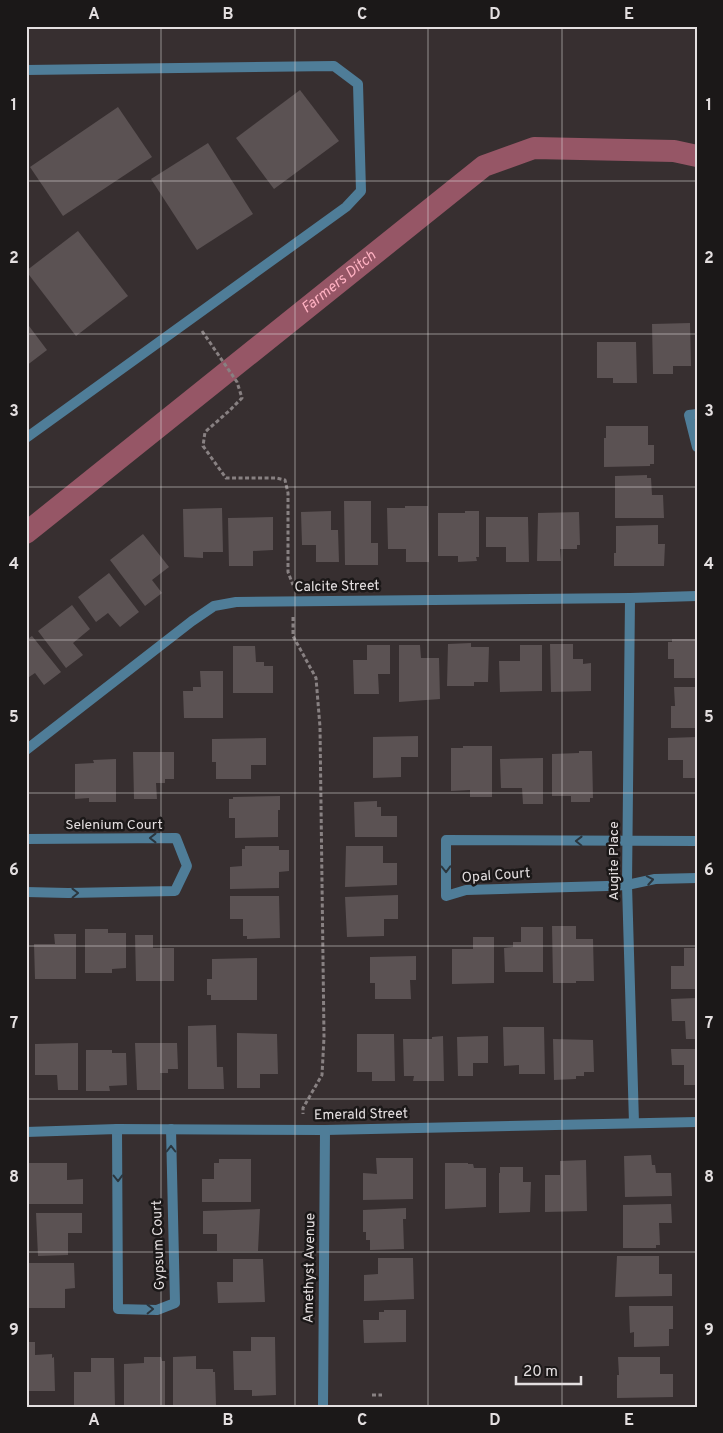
<svg xmlns="http://www.w3.org/2000/svg" width="723" height="1433" font-family="Overpass,sans-serif">
<style>
.lines{fill:none;stroke-linecap:round;stroke-linejoin:round}
.canal{stroke:#965666;stroke-width:22}
.building{fill:#5b5253}
.path{stroke:#888182;stroke-width:3;stroke-dasharray:4 2.5;stroke-linecap:butt}
.minor{stroke:#4f7d98;stroke-width:10}
.oneway{stroke:#2b363e}
.grid{fill:none;stroke:#e4dfe0;stroke-width:1;stroke-opacity:0.55}
.labels{text-anchor:middle;dominant-baseline:central;stroke-width:5;stroke-linejoin:round;paint-order:stroke}
.street-label{font-size:14px;fill:#e4dfe0;stroke:#1b1818}
.water-label{font-size:15px;font-style:italic;fill:#ffb1c2;stroke:#1b1818}
.neatline{fill:none;stroke:#e4dfe0;stroke-width:2}
.grid-label{font-size:16px;text-anchor:middle;font-weight:bold;fill:#e4dfe0}
</style>
<rect width="100%" height="100%" fill="#372f30"/>
<g class="lines">
<path class="canal" id="s1" d="M26,533L484,166L534,148L674,151L697,156"/>
</g>
<g class="building">
<path d="M300,90L339,141L274,189L236,138Z"/>
<path d="M118,107L152,157L63,216L30,167Z"/>
<path d="M208,143L253,214L197,250L151,179Z"/>
<path d="M78,231L128,296L76,336L26,271Z"/>
<path d="M26,322L47,350L26,366Z"/>
<path d="M690,323L691,366H673V374H653L652,324Z"/>
<path d="M597,342H636L637,383H613V378H597Z"/>
<path d="M606,426H648V445H654V464H650V466L604,467V438H606Z"/>
<path d="M647,475V478H651L652,495H663L664,518H615V476Z"/>
<path d="M344,501H371V543H378V565H345Z"/>
<path d="M405,506H428L429,562H406V549H388L387,508H405Z"/>
<path d="M222,508L223,552H203V558L184,557L183,509Z"/>
<path d="M331,511V530H338L339,562H316V545H302L301,512Z"/>
<path d="M465,511H479V557H476L477,561L458,562V556H438V513H465Z"/>
<path d="M579,512L580,545H577V549H560L561,561H537L538,513Z"/>
<path d="M273,517V550L253,551V566H229L228,518Z"/>
<path d="M486,517H528L529,562H506V547H486Z"/>
<path d="M658,525V544H665L664,566H614V553H616V526Z"/>
<path d="M143,534L169,567L152,580L162,593L145,606L110,560Z"/>
<path d="M109,573L139,612L120,627L108,613L96,622L78,597Z"/>
<path d="M72,605L90,629L73,643L83,655L66,668L38,631Z"/>
<path d="M32,636L61,672L44,685L35,673L26,679V640Z"/>
<path d="M672,639H697V678H674V659H668V642H672Z"/>
<path d="M471,643V647H489L488,682H474V686H447L448,644Z"/>
<path d="M550,644H573V659H583V664L591,663V691L551,692Z"/>
<path d="M367,645H390V674H378L379,694H354L353,660H367Z"/>
<path d="M399,645H420L421,658H439L440,699L399,702Z"/>
<path d="M520,645H542V691L500,692L499,661H520Z"/>
<path d="M233,646H255L256,662H264V666H273V693H233Z"/>
<path d="M200,671H223V718H184L183,691H193V687H201Z"/>
<path d="M674,687H697V728H671V706H675Z"/>
<path d="M418,736V757H401V777L373,778V737Z"/>
<path d="M697,737V778H683V760H668V738Z"/>
<path d="M266,738V765H251V779H216V762H212V739Z"/>
<path d="M463,746H492V797H470V790L451,791V748H463Z"/>
<path d="M579,751H592L593,798H590V802H571V796H552V754L579,753Z"/>
<path d="M133,752H174V779H165V783H156L157,799H134Z"/>
<path d="M543,758V804H523L522,788H501L500,759Z"/>
<path d="M116,759V802H89V798L75,799V764L94,763L93,760Z"/>
<path d="M280,796V810H278V837L235,838V818H229V799H233V797Z"/>
<path d="M377,801V807H381V816H397V837H355L354,802Z"/>
<path d="M245,846H279V850H289V871L279,872V888L230,889V867L242,866V849H245Z"/>
<path d="M346,846H383V863H397V885L345,887Z"/>
<path d="M398,895V919H384V936L347,937L345,897Z"/>
<path d="M230,896H279L280,938L247,939V936H243V919H230Z"/>
<path d="M552,926H576V939H593L594,981H576V983H553Z"/>
<path d="M521,927H543V972H505L504,948L513,947V942H521Z"/>
<path d="M85,929H108V933H126V968L112,969V973H85Z"/>
<path d="M54,934H76V979H35L34,944H55Z"/>
<path d="M135,935H153V948H174V981H136Z"/>
<path d="M473,937H494V983L452,984V949H473Z"/>
<path d="M684,948H697V989H671V966H684Z"/>
<path d="M416,956V980H410L411,999H375V983H370V957Z"/>
<path d="M257,958V1000H211V995H207V979H212V959Z"/>
<path d="M697,998V1039H686L685,1021H672L671,999Z"/>
<path d="M216,1025L217,1067H223L224,1089H188V1026Z"/>
<path d="M503,1027H544L545,1074H519V1065L504,1066Z"/>
<path d="M237,1033L277,1034L278,1074H260V1088H237Z"/>
<path d="M357,1034H394L395,1081H372V1072H357Z"/>
<path d="M443,1036L444,1081H413L414,1076H404L403,1039H432V1037Z"/>
<path d="M488,1036V1063H473V1076H458L457,1037Z"/>
<path d="M553,1039L593,1040L594,1072H584V1076H576V1079L554,1080Z"/>
<path d="M78,1043V1090H58L57,1075H35V1044Z"/>
<path d="M135,1043H177L178,1069H168V1073H160V1090H137Z"/>
<path d="M671,1049H697V1085H684V1065H672Z"/>
<path d="M86,1050H112V1053H126L127,1085L109,1086L110,1091H86Z"/>
<path d="M651,1155L652,1165H655L656,1173H671L672,1196L625,1197L624,1156Z"/>
<path d="M376,1158H413V1199L363,1200V1173L377,1174Z"/>
<path d="M219,1159H251V1202H202V1179H214V1163H219Z"/>
<path d="M586,1160L587,1211L545,1212V1175H560V1161Z"/>
<path d="M26,1163H67V1180L83,1179V1204H26Z"/>
<path d="M445,1163H468V1164H473L474,1168H486V1207L445,1209Z"/>
<path d="M500,1167H523V1182H531L530,1212L499,1213V1173H500Z"/>
<path d="M671,1204L672,1223H659L660,1245H656V1248H623V1205Z"/>
<path d="M406,1208V1219H403L404,1249L370,1250V1240H366V1232H363V1210Z"/>
<path d="M260,1209L258,1251H217V1234H203V1211Z"/>
<path d="M36,1213H82V1233H68V1255L38,1256Z"/>
<path d="M617,1256H659V1274H672V1296L615,1297Z"/>
<path d="M378,1258H413L414,1299L364,1301V1275L378,1274Z"/>
<path d="M233,1259H263L265,1302L218,1303L217,1282H233Z"/>
<path d="M26,1263H74L75,1288L65,1289V1308H26Z"/>
<path d="M629,1306H673V1329H669V1346L634,1347V1332L630,1333Z"/>
<path d="M384,1310H406V1342L364,1343L363,1320H379V1312H384Z"/>
<path d="M251,1337H275L276,1395L252,1396V1390H234L233,1351H251Z"/>
<path d="M26,1342H35V1355L52,1354V1358L54,1357L55,1391H26Z"/>
<path d="M196,1356V1369H213V1372H215L216,1405L173,1406V1357Z"/>
<path d="M144,1357H161L162,1361H165V1407L124,1406V1364L144,1363Z"/>
<path d="M618,1357H660V1374H673V1397L617,1398V1375H619Z"/>
<path d="M91,1358H114L115,1407H74V1372H91Z"/>
</g>
<g class="lines">
<g class="path">
<path d="M202,331L237,382L242,398L229,411L205,432L203,446L226,478H276L285,480L288,493V572L293,585"/>
<path d="M293,617V636L316,678L320,727L324,1037L322,1075L303,1108V1114"/>
<path d="M372,1395H382"/>
</g>
<g class="minor">
<path d="M26,70L334,66L358,84L361,191L346,207L26,438"/>
<path d="M697,414L689,415L697,447"/>
<path d="M630,598L627,885L634,1123"/>
<path d="M26,750L192,621L214,606L236,602L630,598L697,596"/>
<path d="M26,839L176,838L187,866L175,891L68,893L26,892"/>
<path d="M697,841L446,840V896L466,890L607,886L627,885L655,879L697,878"/>
<path d="M117,1129L118,1309L157,1310L175,1303L171,1129"/>
<path d="M26,1132L117,1129L325,1130L697,1122"/>
<path d="M323,1407L325,1130"/>
</g>
</g>
<defs><path id="oneway-chevron" d="M-2-3.5L2.5 0L-2 3.5" fill="none" stroke-width="1.6" stroke-linecap="round" stroke-linejoin="round" transform="scale(1.25)"/></defs>
<g class="oneway">
<use href="#oneway-chevron" transform="translate(153 838) rotate(-180)"/>
<use href="#oneway-chevron" transform="translate(579 841) rotate(-179)"/>
<use href="#oneway-chevron" transform="translate(446 869) rotate(89)"/>
<use href="#oneway-chevron" transform="translate(650 880) rotate(-10)"/>
<use href="#oneway-chevron" transform="translate(75 893) rotate(-1)"/>
<use href="#oneway-chevron" transform="translate(171 1149) rotate(-90)"/>
<use href="#oneway-chevron" transform="translate(118 1178) rotate(89)"/>
<use href="#oneway-chevron" transform="translate(150 1309) rotate(-1)"/>
</g>
<path class="grid" d="M161,26V1407M295,26V1407M428,26V1407M562,26V1407M26,181H697M26,334H697M26,487H697M26,640H697M26,793H697M26,946H697M26,1099H697M26,1252H697"/>
<g class="labels">
<g class="street-label">
<text transform="translate(337 587) rotate(-1)">Calcite Street</text>
<text x="114" y="825">Selenium Court</text>
<text transform="translate(614 861) rotate(-90)">Augite Place</text>
<text transform="translate(496 876) rotate(-4)">Opal Court</text>
<text transform="translate(361 1115) rotate(-1)">Emerald Street</text>
<text transform="translate(159 1245) rotate(-92)">Gypsum Court</text>
<text transform="translate(310 1268) rotate(-89)">Amethyst Avenue</text>
</g>
<g class="water-label">
<text stroke="none"><textPath href="#s1" startOffset="401">Farmers Ditch</textPath></text>
</g>
</g>
<rect width="723" height="1433" fill="none" stroke="#1b1818" stroke-width="55"/>
<path d="M516 1376v8h65v-8" fill="none" stroke="#e4dfe0" stroke-width="2.5"/>
<text x="523" y="1376" font-size="15" fill="#e4dfe0" stroke="#1b1818" stroke-width="4" paint-order="stroke">20 m</text>
<rect x="28" y="28" width="668" height="1378" class="neatline"/>
<g class="grid-label">
<text x="94" y="19">A</text>
<text x="228" y="19">B</text>
<text x="362" y="19">C</text>
<text x="495" y="19">D</text>
<text x="629" y="19">E</text>
<text x="14" y="110">1</text>
<text x="709" y="110">1</text>
<text x="14" y="263">2</text>
<text x="709" y="263">2</text>
<text x="14" y="416">3</text>
<text x="709" y="416">3</text>
<text x="14" y="569">4</text>
<text x="709" y="569">4</text>
<text x="14" y="722">5</text>
<text x="709" y="722">5</text>
<text x="14" y="875">6</text>
<text x="709" y="875">6</text>
<text x="14" y="1028">7</text>
<text x="709" y="1028">7</text>
<text x="14" y="1182">8</text>
<text x="709" y="1182">8</text>
<text x="14" y="1335">9</text>
<text x="709" y="1335">9</text>
<text x="94" y="1425">A</text>
<text x="228" y="1425">B</text>
<text x="362" y="1425">C</text>
<text x="495" y="1425">D</text>
<text x="629" y="1425">E</text>
</g>
</svg>
